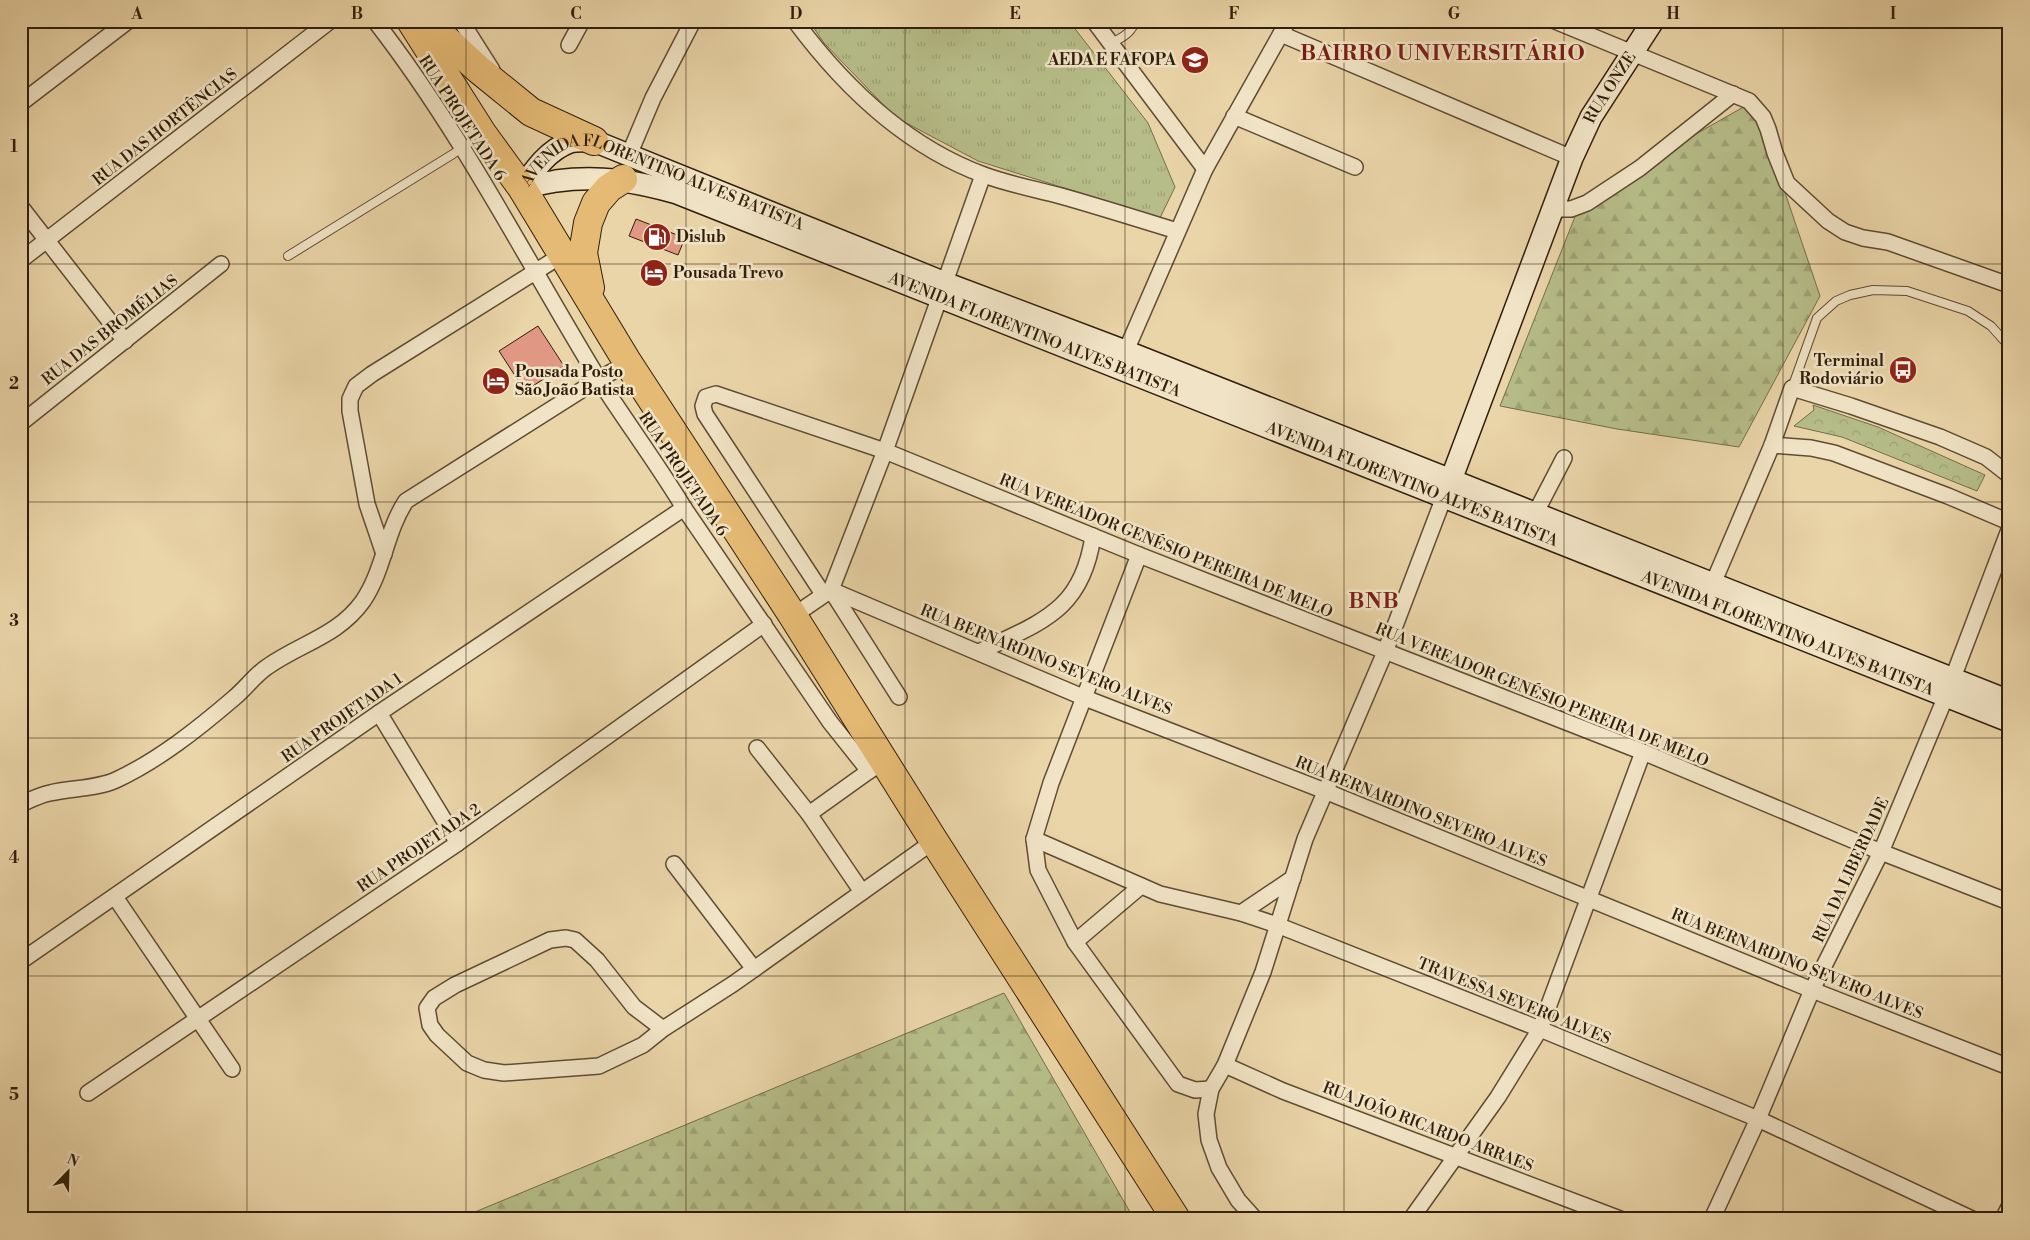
<svg xmlns="http://www.w3.org/2000/svg" width="2030" height="1240" font-family="'Libre Bodoni',serif">
<style>
.grass{fill:url(#grass-tufts);stroke:#746e49}
.forest{fill:url(#forest-firs);stroke:#746e49}
.park{fill:url(#park-crowns);stroke:#746e49}
.building{fill:#e09784;stroke:#311e0a}
.lines{fill:none;stroke-linecap:round;stroke-linejoin:round}
.lane-casing{stroke:#5f4c32;stroke-width:10}
.street-casing{stroke:#5f4c32;stroke-width:18}
.secondary-casing{stroke:#311e0a;stroke-width:24}
.highway-casing{stroke:#311e0a;stroke-width:30}
.lane{stroke:#f1e4c6;stroke-width:8}
.street{stroke:#f1e4c6;stroke-width:15}
.secondary{stroke:#f1e4c6;stroke-width:21}
.highway{stroke:#e5ba74;stroke-width:28}
.grid{fill:none;stroke:#311e0a;stroke-width:1;stroke-opacity:0.55}
.labels{text-anchor:middle;dominant-baseline:central;stroke-width:5;stroke-linejoin:round;paint-order:stroke}
.poi-label{font-size:16px;font-weight:bold;fill:#311e0a;stroke:#f1e4c6;text-anchor:start}
.street-label{font-size:16px;fill:#311e0a;stroke:#f1e4c6}
.district-label{font-size:21px;font-weight:bold;letter-spacing:1px;fill:#7a1f14;stroke:#f1e4c6}
.neatline{fill:none;stroke:#311e0a;stroke-width:2}
.grid-label{font-size:16px;text-anchor:middle;font-weight:bold;fill:#311e0a}
</style>
<defs>
<pattern id="grass-tufts" width="24" height="20" patternUnits="userSpaceOnUse" patternTransform="scale(1.25)"><rect width="24" height="20" fill="#b6bd88"/><path d="M3 7l-1-3M5 7V3M7 7l1-3M15 17l-1-3M17 17v-4M19 17l1-3" fill="none" stroke="#9da274"/></pattern>
<pattern id="forest-firs" width="22" height="20" patternUnits="userSpaceOnUse" patternTransform="scale(1.25)"><rect width="22" height="20" fill="#b6bd88"/><path d="M5 1l3.5 6h-7zM16 11l3.5 6h-7z" fill="#9da274"/></pattern>
<pattern id="park-crowns" width="20" height="18" patternUnits="userSpaceOnUse" patternTransform="scale(1.25)"><rect width="20" height="18" fill="#b6bd88"/><path d="M2 6a3 3 0 1 1 6 0M12 15a3 3 0 1 1 6 0" fill="none" stroke="#9da274"/></pattern>
</defs>
<rect width="100%" height="100%" fill="#ead5a8"/>
<filter id="stains"><feTurbulence type="fractalNoise" baseFrequency=".004" numOctaves="4"/><feColorMatrix values="0 0 0 0 .2 0 0 0 0 .09 0 0 0 0 .02 0 0 0 .5 -.17"/></filter>
<radialGradient id="worn" r=".72"><stop offset=".6" stop-color="#630" stop-opacity="0"/><stop offset="1" stop-color="#630" stop-opacity=".3"/></radialGradient>
<path class="grass" d="M809,21H1069L1148,123L1175,187L1160,218L978,161L895,117L824,43Z"/>
<g class="forest">
<path d="M1754,101L1820,296L1739,447L1617,429L1500,406L1582,199Z"/>
<path d="M1004,993L1134,1219H458Z"/>
</g>
<path class="park" d="M1813,405L1878,427L1985,475L1977,491L1842,437L1794,426L1814,410Z"/>
<g class="building">
<path d="M636,219L685,238L678,255L629,236Z"/>
<path d="M538,326L564,366L525,391L499,351Z"/>
</g>
<g class="lines">
<defs>
<g id="lane">
<path d="M1110,43C1121,39 1132,33 1135,21"/>
<path d="M288,256L453,154L479,136"/>
<path d="M1792,388L1817,318L1836,301L1850,295L1873,290L1907,291L1968,311L1991,326L2009,346"/>
</g>
<g id="street">
<path d="M375,21C462,133 525,258 598,378C626,422 657,463 684,508L830,722L869,771L884,761"/>
<path d="M461,21L492,70"/>
<path d="M795,21C844,87 905,146 984,175C1008,184 1035,189 1061,196C1100,207 1138,219 1177,231"/>
<path d="M1094,21L1205,169"/>
<path d="M1555,21L1749,101L1763,117L1768,129L1775,153L1787,183L1828,221L1845,232L1863,238L1888,242L2009,285"/>
<path d="M1281,34L1572,158"/>
<path d="M569,45L582,21"/>
<path d="M21,103L128,21"/>
<path d="M1234,116L1355,167"/>
<path d="M629,155L653,98L693,21"/>
<path d="M21,207L125,341"/>
<path d="M1551,209H1571L1587,203L1640,168L1733,94"/>
<path d="M21,260L330,21"/>
<path d="M1122,360L1205,169L1288,21"/>
<path d="M21,423L221,264"/>
<path d="M1772,445L1811,448L1834,453L1948,496L2009,522"/>
<path d="M1535,514L1564,458"/>
<path d="M384,554L367,504L350,411V399L356,386L372,374L562,255"/>
<path d="M1139,555L1051,783L1034,839L1038,870L1075,942L1178,1084L1195,1090L1211,1089"/>
<path d="M1709,593L1772,445L1792,388L1851,406L1940,437L1986,457L2009,475"/>
<path d="M823,594L705,414L703,406L706,397L716,394L885,451L1139,555L1643,752L1881,852L2009,902"/>
<path d="M793,616L831,590L1085,698L1325,791L1812,990L2009,1067"/>
<path d="M979,652C1040,622 1082,612 1093,536"/>
<path d="M899,697L831,590L885,451L983,175"/>
<path d="M379,713L458,843"/>
<path d="M757,748L809,814L862,892"/>
<path d="M21,804C30,800 40,795 50,793C71,788 96,789 116,780C159,760 199,728 234,698C246,688 255,675 267,667C301,643 338,636 363,601C384,570 386,531 406,501L599,379L628,363"/>
<path d="M809,814L869,771"/>
<path d="M1034,839L1160,894L1241,913L1277,925L1540,1029L1758,1119L1972,1219"/>
<path d="M674,864L754,969"/>
<path d="M115,897L232,1069"/>
<path d="M1241,913L1293,878"/>
<path d="M1075,942L1141,886"/>
<path d="M21,961L379,713L684,508"/>
<path d="M663,1029L634,1007L597,960L575,940L566,938L550,940L455,985L434,998L427,1008L430,1025L437,1035L467,1063L484,1070L504,1073L599,1066L643,1045L663,1029L733,984L934,841"/>
<path d="M1225,1065L1283,1091L1620,1219"/>
<path d="M88,1093L458,843L764,624"/>
<path d="M1255,1219L1238,1200L1219,1168L1209,1140L1206,1114L1211,1089L1225,1065L1263,972L1305,839L1385,652L1444,497"/>
<path d="M1411,1219L1498,1097L1540,1029L1643,752"/>
<path d="M1712,1219L1758,1119L1812,990L1881,852L1946,696L2009,530"/>
<path d="M2003,1219L2009,1207"/>
</g>
<g id="secondary">
<path id="s1" d="M522,188C535,169 548,150 570,142C577,140 587,141 594,141L945,283L1125,351L2009,701"/>
<path id="s2" d="M522,188C533,186 544,183 556,181C598,175 636,181 677,193L2009,721"/>
<path id="s3" d="M1446,493L1572,158L1591,117L1653,21"/>
</g>
<g id="highway">
<path d="M411,21L482,133L522,188L628,363L793,616L934,841L1176,1219"/>
<path d="M426,21L478,69L531,112L594,141"/>
<path d="M590,288L583,253L588,223L596,203L609,188L623,179"/>
</g>
</defs>
<use href="#lane" class="lane-casing"/>
<use href="#street" class="street-casing"/>
<use href="#secondary" class="secondary-casing"/>
<use href="#highway" class="highway-casing"/>
<use href="#lane" class="lane"/>
<use href="#street" class="street"/>
<use href="#secondary" class="secondary"/>
<use href="#highway" class="highway"/>
</g>
<path class="grid" d="M247,21V1219M466,21V1219M686,21V1219M905,21V1219M1125,21V1219M1344,21V1219M1564,21V1219M1783,21V1219M21,264H2009M21,502H2009M21,738H2009M21,976H2009"/>
<defs>
<symbol id="university-disc" viewBox="-11 -11 22 22"><circle r="9.5" fill="#8f2418" stroke="#f1e4c6"/><path d="M0-5L7-2L0 1L-7-2ZM-4 1L0 2.5L4 1V4Q0 6-4 4Z" fill="#fff"/></symbol>
<symbol id="fuel-disc" viewBox="-11 -11 22 22"><circle r="9.5" fill="#8f2418" stroke="#f1e4c6"/><path d="M-5.5-6h7V0h2V4h1.3V-2.5L3-4.5l.8-.8L6-3V5H2.5V1h-1V6h-7ZM-4.2-4.7v3.2H.2V-4.7Z" fill="#fff"/></symbol>
<symbol id="hotel-disc" viewBox="-11 -11 22 22"><circle r="9.5" fill="#8f2418" stroke="#f1e4c6"/><path d="M-6-4.5h1.5V1H6V5H4.5V3h-9V5H-6ZM-4 0a1.8 1.8 0 1 1 3.6 0ZM.5 0V-2.5h3Q6-2.5 6 0Z" fill="#fff"/></symbol>
<symbol id="bus-disc" viewBox="-11 -11 22 22"><circle r="9.5" fill="#8f2418" stroke="#f1e4c6"/><path d="M-5-6H5V4H4V6H2V4H-2V6H-4V4H-5ZM-3.5-4V0h7V-4ZM-3.5 1.2v1.5H-2V1.2ZM2 1.2v1.5H3.5V1.2Z" fill="#fff"/></symbol>
</defs>
<g fill-rule="evenodd">
<use href="#university-disc" x="1179" y="44" width="32" height="32"/>
<use href="#fuel-disc" x="641" y="221" width="32" height="32"/>
<use href="#hotel-disc" x="638" y="257" width="32" height="32"/>
<use href="#bus-disc" x="1887" y="354" width="32" height="32"/>
<use href="#hotel-disc" x="480" y="365" width="32" height="32"/>
</g>
<g class="labels">
<g class="poi-label">
<text x="1176" y="60" text-anchor="end">AEDA E FAFOPA</text>
<text x="676" y="237">Dislub</text>
<text x="673" y="273">Pousada Trevo</text>
<text x="1884" y="361" text-anchor="end">Terminal<tspan x="1884" dy="18">Rodoviário</tspan></text>
<text x="515" y="372">Pousada Posto<tspan x="515" dy="18">São João Batista</tspan></text>
</g>
<g class="street-label">
<text stroke="none"><textPath href="#s3" startOffset="438">RUA ONZE</textPath></text>
<text transform="translate(462 118) rotate(57)">RUA PROJETADA 6</text>
<text transform="translate(165 127) rotate(-38)">RUA DAS HORTÊNCIAS</text>
<text stroke="none"><textPath href="#s1" startOffset="161">AVENIDA FLORENTINO ALVES BATISTA</textPath></text>
<text transform="translate(110 330) rotate(-38)">RUA DAS BROMÉLIAS</text>
<text stroke="none"><textPath href="#s2" startOffset="542">AVENIDA FLORENTINO ALVES BATISTA</textPath></text>
<text transform="translate(683 474) rotate(56)">RUA PROJETADA 6</text>
<text stroke="none"><textPath href="#s2" startOffset="948">AVENIDA FLORENTINO ALVES BATISTA</textPath></text>
<text transform="translate(1166 546) rotate(22)">RUA VEREADOR GENÉSIO PEREIRA DE MELO</text>
<text stroke="none"><textPath href="#s2" startOffset="1352">AVENIDA FLORENTINO ALVES BATISTA</textPath></text>
<text transform="translate(1046 660) rotate(22)">RUA BERNARDINO SEVERO ALVES</text>
<text transform="translate(1542 695) rotate(22)">RUA VEREADOR GENÉSIO PEREIRA DE MELO</text>
<text transform="translate(342 718) rotate(-35)">RUA PROJETADA 1</text>
<text transform="translate(1421 812) rotate(22)">RUA BERNARDINO SEVERO ALVES</text>
<text transform="translate(419 848) rotate(-34)">RUA PROJETADA 2</text>
<text transform="translate(1851 870) rotate(-65)">RUA DA LIBERDADE</text>
<text transform="translate(1797 964) rotate(22)">RUA BERNARDINO SEVERO ALVES</text>
<text transform="translate(1514 1001) rotate(22)">TRAVESSA SEVERO ALVES</text>
<text transform="translate(1428 1127) rotate(21)">RUA JOÃO RICARDO ARRAES</text>
</g>
<g class="district-label">
<text x="1443" y="54">BAIRRO UNIVERSITÁRIO</text>
<text x="1374" y="602">BNB</text>
</g>
</g>
<rect width="2030" height="1240" fill="none" stroke="#ead5a8" stroke-width="55"/>
<g transform="translate(68 1172) rotate(23)" stroke="#f1e4c6" stroke-width="4" paint-order="stroke">
<path d="M0-4L9 19L0 12L-9 19Z" fill="#311e0a"/>
<text y="-8" font-size="14" font-weight="bold" text-anchor="middle" fill="#311e0a">N</text>
</g>
<rect x="28" y="28" width="1974" height="1184" class="neatline"/>
<g class="grid-label">
<text x="137" y="19">A</text>
<text x="357" y="19">B</text>
<text x="576" y="19">C</text>
<text x="796" y="19">D</text>
<text x="1015" y="19">E</text>
<text x="1234" y="19">F</text>
<text x="1454" y="19">G</text>
<text x="1673" y="19">H</text>
<text x="1893" y="19">I</text>
<text x="14" y="152">1</text>
<text x="14" y="389">2</text>
<text x="14" y="626">3</text>
<text x="14" y="863">4</text>
<text x="14" y="1100">5</text>
</g>
<rect width="100%" height="100%" filter="url(#stains)"/>
<rect width="100%" height="100%" fill="url(#worn)"/>
</svg>
